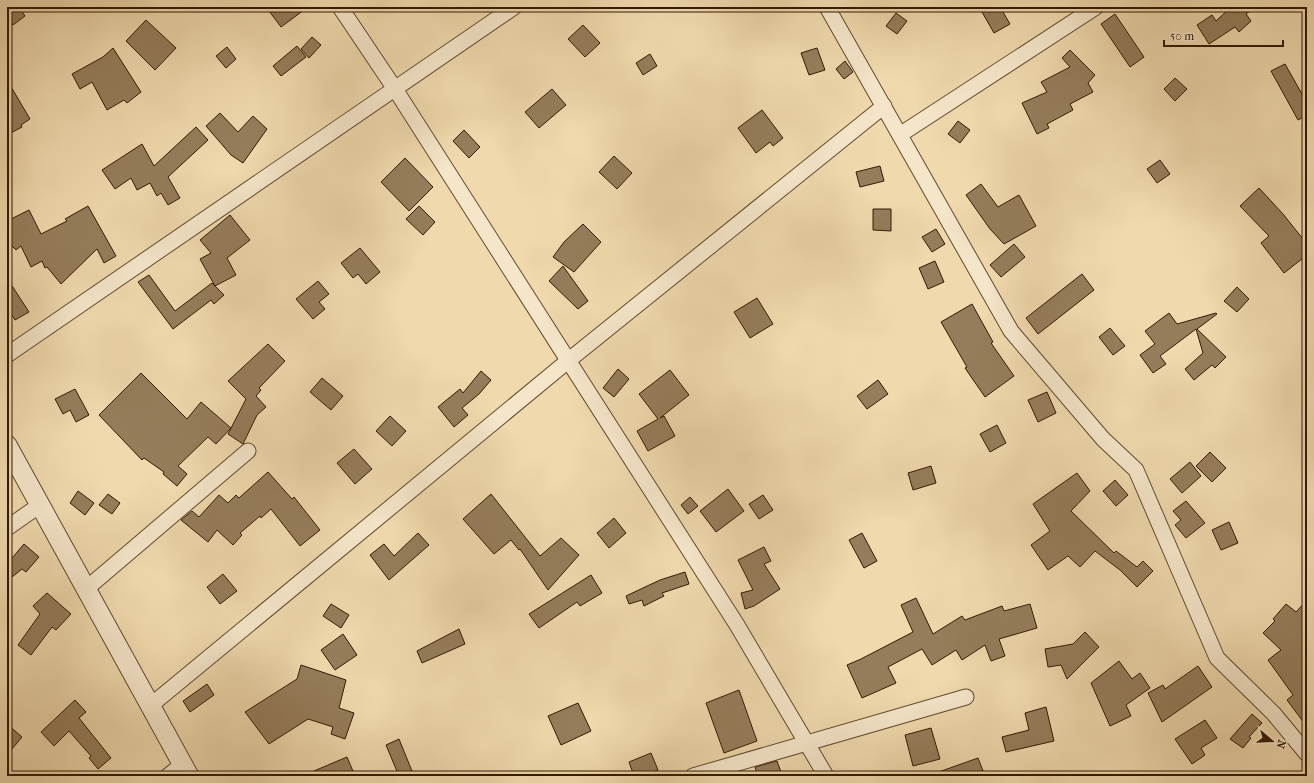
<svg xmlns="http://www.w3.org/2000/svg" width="1314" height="783" font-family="'IM FELL French Canon',serif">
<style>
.building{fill:#957d5b;stroke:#331a03}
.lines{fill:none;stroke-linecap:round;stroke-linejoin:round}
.minor-casing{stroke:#624a2e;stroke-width:17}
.tertiary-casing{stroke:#624a2e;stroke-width:21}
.minor{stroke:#f5e6ca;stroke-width:15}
.tertiary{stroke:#f5e6ca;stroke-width:19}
</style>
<rect width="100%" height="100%" fill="#efd9ad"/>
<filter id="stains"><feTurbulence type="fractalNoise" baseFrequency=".005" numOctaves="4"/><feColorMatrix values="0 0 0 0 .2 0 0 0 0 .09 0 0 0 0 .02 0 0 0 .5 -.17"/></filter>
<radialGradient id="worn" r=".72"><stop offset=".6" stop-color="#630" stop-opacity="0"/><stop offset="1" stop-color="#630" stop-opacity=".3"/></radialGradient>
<g class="building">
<path d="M7,7H19L25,16L13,25L7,17Z"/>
<path d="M266,7H308L281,27Z"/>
<path d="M991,7H1000L1010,24L994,33L982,12Z"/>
<path d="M1231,7H1255L1246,14L1251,21L1239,32L1235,27L1209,44L1197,25L1212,15L1216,21Z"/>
<path d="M896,13L907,21L897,34L886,26Z"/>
<path d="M1115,14L1144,57L1130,67L1101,24Z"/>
<path d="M146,20L176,48L155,70L126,41Z"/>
<path d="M583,25L600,43L585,57L568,39Z"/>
<path d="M312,37L321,45L309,58L301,49Z"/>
<path d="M297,46L306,57L281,76L273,66Z"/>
<path d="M227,47L236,59L226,68L216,56Z"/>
<path d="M113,48L141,92L127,103L124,100L107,110L92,82L80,89L72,74L103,57Z"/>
<path d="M817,48L825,70L809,75L801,53Z"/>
<path d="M1070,50L1095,75L1088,83L1093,92L1070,104L1073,110L1047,124L1049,128L1037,134L1022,103L1047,92L1041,82L1070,67L1062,58Z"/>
<path d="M650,54L657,66L643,75L636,63Z"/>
<path d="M845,61L853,72L844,79L836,69Z"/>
<path d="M1285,64L1307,103V115L1298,120L1271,71Z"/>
<path d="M1175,78L1187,89L1175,101L1164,89Z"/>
<path d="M7,80L30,119L21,125L22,127L7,135Z"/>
<path d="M552,89L566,105L539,128L525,112Z"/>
<path d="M762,110L783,138L773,146L770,142L756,153L738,128Z"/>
<path d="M220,113L238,132L253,116L267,129L243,163L231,155L206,126Z"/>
<path d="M958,121L970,130L960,143L948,134Z"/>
<path d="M196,127L208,140L168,177L180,198L168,205L161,193L157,196L150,183L137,190L131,178L115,189L102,170L142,144L154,166Z"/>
<path d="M464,130L480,147L469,158L453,141Z"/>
<path d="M614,156L632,173L617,189L599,172Z"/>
<path d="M405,158L433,187L409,211L381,182Z"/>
<path d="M1160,160L1170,174L1157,183L1147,169Z"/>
<path d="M880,166L884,181L860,187L856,172Z"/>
<path d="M981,184L998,207L1019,195L1036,226L1004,244L990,229L966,195Z"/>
<path d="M1259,188L1283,214L1307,244V255L1284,273L1261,243L1269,236L1240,206Z"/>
<path d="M88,206L116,256L104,263L97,249L61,284L47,267L45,268L42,261L31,267L21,246L16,250L7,241V221L29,210L41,234L67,221L65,219Z"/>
<path d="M419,206L435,222L423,235L406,219Z"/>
<path d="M873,209H891V231L873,230Z"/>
<path d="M230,215L250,240L227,258L236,275L215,286L224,295L214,304L211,300L173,329L138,282L149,275L175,311L212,283L215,286L200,259L211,253L200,240Z"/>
<path d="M583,224L601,242L574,272L553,257L564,242Z"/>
<path d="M936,229L945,244L932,252L922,237Z"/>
<path d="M1014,244L1025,257L1001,277L990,265Z"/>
<path d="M360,248L380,272L366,284L358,274L353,278L341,263Z"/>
<path d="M935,261L944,282L928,289L919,268Z"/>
<path d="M563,266L588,301L578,309L549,281Z"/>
<path d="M1082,274L1094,290L1038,334L1026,318Z"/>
<path d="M7,278L29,312L15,320L7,308Z"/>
<path d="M318,281L329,294L319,302L325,309L313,319L296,299Z"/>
<path d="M1237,287L1249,299L1237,312L1224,301Z"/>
<path d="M757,298L773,324L750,338L734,312Z"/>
<path d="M972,304L993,342L991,343L1014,376L985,397L965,368L967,367L941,322Z"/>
<path d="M1169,313L1177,324L1216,313L1217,314L1197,329L1226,357L1215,368L1212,365L1194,380L1185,369L1203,353L1196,329L1160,356L1166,364L1153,373L1140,355L1155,344L1145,331Z"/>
<path d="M1110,328L1125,346L1113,355L1099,337Z"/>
<path d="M268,344L285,361L259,388L261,390L256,396L266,407L257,415L243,444L228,434L246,399L228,381Z"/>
<path d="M618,369L629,379L614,397L603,388Z"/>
<path d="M670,370L689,395L660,418L664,416L675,436L648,451L637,431L658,419L639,394Z"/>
<path d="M481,371L491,380L479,394L462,408L468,415L454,427L438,407L460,389L463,393Z"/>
<path d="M141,373L187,419L201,402L231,428L216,444L208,437L178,466L187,474L177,486L163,474L164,472L144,458L142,460L99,415Z"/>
<path d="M322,378L343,396L331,410L310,392Z"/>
<path d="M878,380L888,394L867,409L857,396Z"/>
<path d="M75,389L89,415L76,422L70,410L63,414L55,399Z"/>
<path d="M1047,392L1056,413L1038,422L1028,400Z"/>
<path d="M390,416L406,431L392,446L376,431Z"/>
<path d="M997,425L1006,443L990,452L980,434Z"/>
<path d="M354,449L372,469L355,484L337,463Z"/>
<path d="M1210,452L1226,468L1212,482L1196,466Z"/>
<path d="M1190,462L1201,476L1182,493L1170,479Z"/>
<path d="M931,466L936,483L913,490L908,473Z"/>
<path d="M268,472L292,499L294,497L320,530L300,546L271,509L261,518L260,516L240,533L242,535L233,545L217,530L208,542L181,520L192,511L199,517L219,495L228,503L236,495L239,498Z"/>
<path d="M1077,473L1090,491L1071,511L1114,553L1116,551L1137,567L1143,561L1153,571L1137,587L1120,570L1095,551L1080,567L1068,556L1048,570L1031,545L1050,531L1033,504Z"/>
<path d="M1115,480L1128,495L1116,506L1103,491Z"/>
<path d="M728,489L744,511L716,532L700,511Z"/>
<path d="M78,491L94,503L85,515L70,503Z"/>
<path d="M108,494L120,503L112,514L99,505Z"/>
<path d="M491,494L540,556L561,538L579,555L548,590L520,549L519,550L511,540L494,554L463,519Z"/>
<path d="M763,495L773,510L759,519L749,504Z"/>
<path d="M690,497L698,506L688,514L681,505Z"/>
<path d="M1186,501L1205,523L1186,538L1175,525L1181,520L1173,511Z"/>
<path d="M614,518L626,533L609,548L597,533Z"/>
<path d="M1229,522L1238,543L1221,550L1212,530Z"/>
<path d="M418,533L429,545L389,580L370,555L384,544L394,556Z"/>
<path d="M862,533L877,561L864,568L849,540Z"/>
<path d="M24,544L39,557L26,572L22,569L7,581V564Z"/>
<path d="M764,547L771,561L764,564L780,589L754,606L745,609L741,593L753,590L738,560Z"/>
<path d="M685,572L689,584L662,593L664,596L644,606L642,600L629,604L626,596L660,580Z"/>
<path d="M223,574L237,591L220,604L207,587Z"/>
<path d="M591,575L602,593L580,606L577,602L539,628L529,614Z"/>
<path d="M47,593L71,614L56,630L52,627L31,655L18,645L40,614L33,606Z"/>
<path d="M916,598L933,634L962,616L965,620L1002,606L1004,611L1030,604L1037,628L999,639L1005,656L991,661L985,645L962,660L956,650L932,665L922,649L888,667L896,683L862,698L847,665L861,659L913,632L901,605Z"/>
<path d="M1307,600V727L1287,700L1293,695L1268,660L1281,650L1263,633L1275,621L1273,619L1286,604L1296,612Z"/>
<path d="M331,604L349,615L341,628L323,616Z"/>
<path d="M459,629L465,644L422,663L417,651Z"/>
<path d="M1085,632L1099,647L1067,679L1061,665L1048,667L1045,649L1073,644Z"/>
<path d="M343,634L357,655L335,670L321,650Z"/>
<path d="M1119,661L1132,679L1140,673L1150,688L1126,705L1131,716L1110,726L1091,683Z"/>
<path d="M301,665L346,680L339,708L354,713L345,739L331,734L333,727L308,719L269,744L245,712L297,679Z"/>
<path d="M1198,666L1212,687L1162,722L1148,693L1163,685L1165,689Z"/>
<path d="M207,684L214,695L190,712L183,701Z"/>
<path d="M739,690L757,741L724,753L706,703Z"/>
<path d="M75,700L86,712L79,718L111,758L98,769L89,758L91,756L69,731L54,746L41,732Z"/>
<path d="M578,703L591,731L561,745L548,716Z"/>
<path d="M1046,707L1054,741L1006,752L1002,737L1029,730L1025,713Z"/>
<path d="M1252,714L1262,723L1249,737L1251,738L1243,748L1230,739Z"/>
<path d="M1205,720L1217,738L1201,748L1205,755L1192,764L1175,739Z"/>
<path d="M7,724L22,737L7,755Z"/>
<path d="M931,728L940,759L913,766L905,735Z"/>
<path d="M399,739L414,776H399L386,745Z"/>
<path d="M651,753L658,770L642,776H634L629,762Z"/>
<path d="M347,757L355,776H302Z"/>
<path d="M978,758L985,776H933V774Z"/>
<path d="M777,761L781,772L769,776H758L755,767Z"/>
</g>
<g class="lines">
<defs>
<g id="minor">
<path d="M340,7L395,89L737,625L826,776"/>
<path d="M827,7L1011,331L1103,439L1136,470L1217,658L1274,714L1307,754"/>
<path d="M901,134L1096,7"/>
<path d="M7,355L514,7"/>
<path d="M7,528L40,505"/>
<path d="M86,589L248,451"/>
<path d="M150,706L569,360L884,106"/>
<path d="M168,776L183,764"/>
<path d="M693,776L966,697"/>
</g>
<path id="tertiary" d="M7,445L189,776"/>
</defs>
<use href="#minor" class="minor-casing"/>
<use href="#tertiary" class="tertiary-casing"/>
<use href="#minor" class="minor"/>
<use href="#tertiary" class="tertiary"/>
</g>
<rect width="1314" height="783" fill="none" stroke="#efd9ad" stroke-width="24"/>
<rect x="8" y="8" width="1298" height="767" fill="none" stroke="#331a03" stroke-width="2"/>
<rect x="12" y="12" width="1290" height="759" fill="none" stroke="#331a03"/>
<g transform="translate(1272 741) rotate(109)" stroke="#f5e6ca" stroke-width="3" paint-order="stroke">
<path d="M0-3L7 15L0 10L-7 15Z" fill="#331a03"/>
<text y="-6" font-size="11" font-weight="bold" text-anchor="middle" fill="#331a03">N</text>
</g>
<path d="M1164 40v6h119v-6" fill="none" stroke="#331a03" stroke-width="2"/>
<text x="1170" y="40" font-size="12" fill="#331a03" stroke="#f5e6ca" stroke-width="3" paint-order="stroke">50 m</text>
<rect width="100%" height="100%" filter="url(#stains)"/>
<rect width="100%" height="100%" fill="url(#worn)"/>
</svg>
